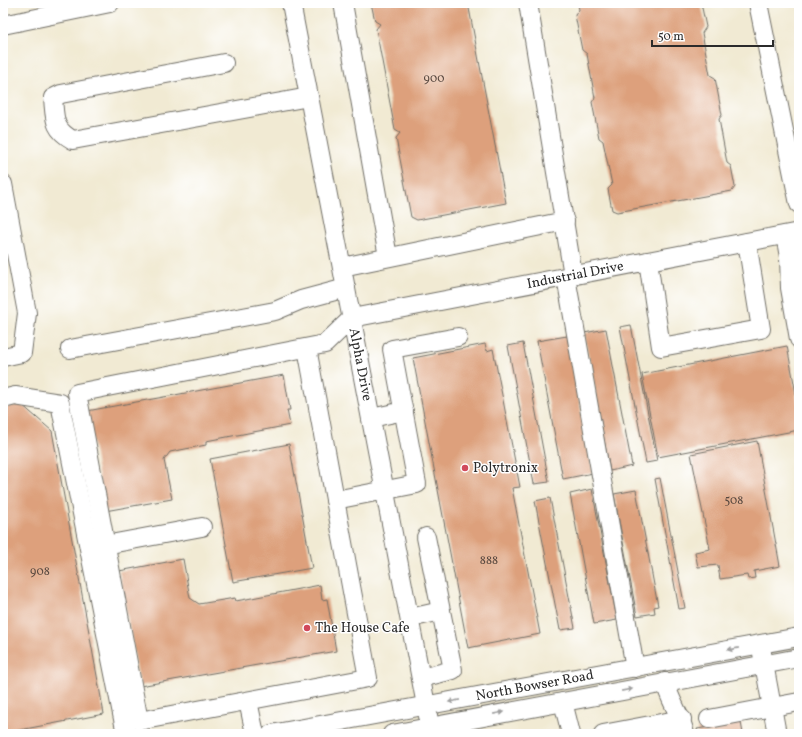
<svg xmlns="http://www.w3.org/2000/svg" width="802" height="737" font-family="Vollkorn,serif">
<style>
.building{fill:#dda07b}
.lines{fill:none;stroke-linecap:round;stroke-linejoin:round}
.minor-casing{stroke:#706e66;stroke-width:20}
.minor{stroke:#fff;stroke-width:18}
.oneway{fill:#a0a0a0}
.poi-dot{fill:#d1495b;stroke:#fff;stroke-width:1.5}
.labels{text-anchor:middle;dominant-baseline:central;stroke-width:3;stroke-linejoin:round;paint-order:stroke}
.number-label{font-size:12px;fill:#58483f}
.street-label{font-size:14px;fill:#2b2b2b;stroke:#fff}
.poi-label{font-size:14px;fill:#2b2b2b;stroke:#fff;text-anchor:start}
</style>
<rect width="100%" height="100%" fill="#fff"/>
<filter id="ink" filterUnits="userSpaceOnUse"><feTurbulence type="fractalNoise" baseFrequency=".025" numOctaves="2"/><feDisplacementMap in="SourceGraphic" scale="8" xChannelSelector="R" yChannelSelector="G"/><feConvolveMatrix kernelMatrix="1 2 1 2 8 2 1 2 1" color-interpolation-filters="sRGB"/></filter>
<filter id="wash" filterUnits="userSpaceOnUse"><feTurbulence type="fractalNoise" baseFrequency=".012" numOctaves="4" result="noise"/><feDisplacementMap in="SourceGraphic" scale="16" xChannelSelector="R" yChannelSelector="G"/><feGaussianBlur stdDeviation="0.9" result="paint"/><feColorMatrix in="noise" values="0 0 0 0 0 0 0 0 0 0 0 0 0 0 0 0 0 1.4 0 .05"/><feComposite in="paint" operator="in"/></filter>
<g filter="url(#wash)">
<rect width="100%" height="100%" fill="#f1ead3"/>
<g id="blocks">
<g class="building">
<path d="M371,3H468L506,203L417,220L411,217L396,138L400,133L395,130L376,29L380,24L375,21Z"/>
<path d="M578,3H701L706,27L702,33L710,75L715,78L722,115L719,119L727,163L731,166L735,187L732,191L617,212L612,210L608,189L612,185L603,141L599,138L592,102L595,98L587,54L582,50L575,15L579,10Z"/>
<path d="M631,325L657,461L646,463L620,327Z"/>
<path d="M606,329L632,466L610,471L584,333Z"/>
<path d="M567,336L593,473L563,479L537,341Z"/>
<path d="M523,343L549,482L534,484L508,346Z"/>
<path d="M485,344L487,351L493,349L520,487L512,488L540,634L468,648L413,358Z"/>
<path d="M787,346L799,410V430L658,457L642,374Z"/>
<path d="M284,375L290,410H287L290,425L206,441V445L170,452L164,460L172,499L105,511L87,411Z"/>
<path d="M21,404L52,431L104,714L4,733L3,407Z"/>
<path d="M757,441L780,566L754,571L755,578L748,579L747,575L720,579L718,565L698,567L695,552L710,549L691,454Z"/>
<path d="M289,444L312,568L233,582L210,459Z"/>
<path d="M660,478L685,608L679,609L655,479Z"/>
<path d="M592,489L617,620L594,624L570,494Z"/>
<path d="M636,490L658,606L654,607L655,613L637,616L614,494Z"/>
<path d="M550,498L575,628L560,630L535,501Z"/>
<path d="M183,559L190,598L199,604L235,598L236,601L320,585L322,600L327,599L336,651L140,686L119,571Z"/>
<path d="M741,722L743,734H698L697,729Z"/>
</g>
</g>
</g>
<g filter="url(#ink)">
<use href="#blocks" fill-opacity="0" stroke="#706e66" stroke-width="1"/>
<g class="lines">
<defs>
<g id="minor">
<path id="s1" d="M291,3L430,726L428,734"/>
<path d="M343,3L388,257"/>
<path d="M528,3L573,275"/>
<path d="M758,3L799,204"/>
<path d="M3,25L110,3"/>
<path d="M224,63L61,94L53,98C55,119 53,129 73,140L309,97"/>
<path d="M3,184L27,313L22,353L3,357"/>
<path d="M785,235L789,257L790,288L799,339"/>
<path d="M648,261L661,347L761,329L747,242"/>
<path d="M342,267L565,221"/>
<path d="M566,277L635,668"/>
<path id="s2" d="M307,348L368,678L139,721L77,393L325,344L352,318L799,232"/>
<path d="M70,349L275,311L301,300L346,288"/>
<path d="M3,399L15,396L60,403L126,734"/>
<path d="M371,418L404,411"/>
<path d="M335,500L417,484L392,349L458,337"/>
<path d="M105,545L202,527"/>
<path d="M410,618L441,611"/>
<path d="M762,653L777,734"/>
<path d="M421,678L453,670L426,537"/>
<path d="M665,682C670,702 681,714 685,734"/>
<path d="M248,701L255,734"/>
<path d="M563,702L571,734"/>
<path d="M709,719L799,702"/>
<path id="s3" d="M271,734L799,637"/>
<path d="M392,734L799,658"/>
<path d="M603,734L682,719"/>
</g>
</defs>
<use href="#minor" class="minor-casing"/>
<use href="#minor" class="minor"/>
</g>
<defs><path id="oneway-solid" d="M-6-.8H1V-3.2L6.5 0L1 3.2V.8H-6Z"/></defs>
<g class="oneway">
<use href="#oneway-solid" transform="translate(733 649) rotate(169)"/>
<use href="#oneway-solid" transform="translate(627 690) rotate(-11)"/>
<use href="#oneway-solid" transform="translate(454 701) rotate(169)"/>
<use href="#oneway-solid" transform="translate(499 713) rotate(-11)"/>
</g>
</g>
<g class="poi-dot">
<circle cx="465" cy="468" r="4"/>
<circle cx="307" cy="628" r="4"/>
</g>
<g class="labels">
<g class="number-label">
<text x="434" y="79">900</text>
<text x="734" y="501">508</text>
<text x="489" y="561">888</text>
<text x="40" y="572">908</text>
</g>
<g class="street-label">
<text stroke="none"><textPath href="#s2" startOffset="1420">Industrial Drive</textPath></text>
<text stroke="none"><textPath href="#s1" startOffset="368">Alpha Drive</textPath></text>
<text stroke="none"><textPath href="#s3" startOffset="268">North Bowser Road</textPath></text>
</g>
<g class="poi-label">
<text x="473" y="468">Polytronix</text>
<text x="315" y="628">The House Cafe</text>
</g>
</g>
<rect width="802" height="737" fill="none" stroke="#fff" stroke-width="16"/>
<path d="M652 40v6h121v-6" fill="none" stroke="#2b2b2b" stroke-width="2"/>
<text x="658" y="40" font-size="12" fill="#2b2b2b" stroke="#ffffff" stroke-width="3" paint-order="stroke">50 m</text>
</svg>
